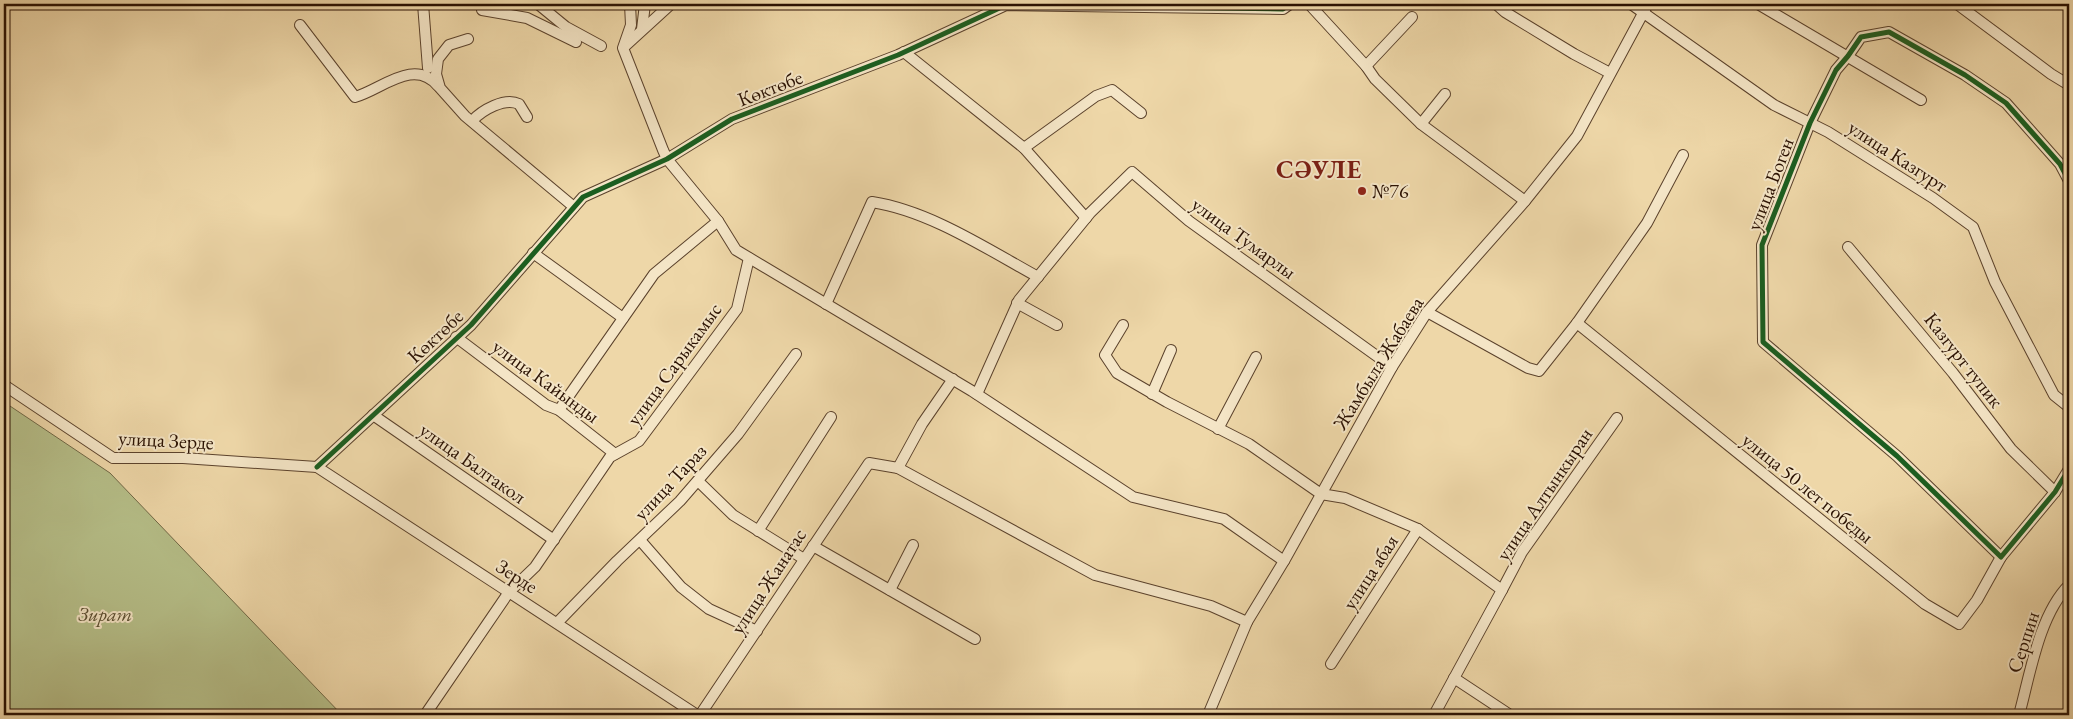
<svg xmlns="http://www.w3.org/2000/svg" width="2073" height="719" font-family="'EB Garamond',serif">
<style>
.green{fill:#b6bf89;stroke:#706846}
.lines{fill:none;stroke-linecap:round;stroke-linejoin:round}
.minor-casing{stroke:#5b422c;stroke-width:12}
.minor{stroke:#f4e5c6;stroke-width:10}
.cycleway-casing{stroke:#f4e5c6;stroke-width:8}
.cycleway{stroke:#1b5e20;stroke-width:5}
.poi-dot{fill:#8f2418;stroke:#f4e5c6;stroke-width:2}
.labels{text-anchor:middle;dominant-baseline:central;stroke-width:4;stroke-linejoin:round;paint-order:stroke}
.street-label{font-size:20px;fill:#2a1102;stroke:#f4e5c6}
.poi-label{font-size:20px;fill:#2a1102;stroke:#f4e5c6;text-anchor:start}
.park-label{font-size:20px;font-style:italic;fill:#5b4e31;stroke:#f4e5c6}
.district-label{font-size:25px;font-weight:bold;letter-spacing:1px;fill:#7a1f14;stroke:#f4e5c6}
</style>
<rect width="100%" height="100%" fill="#eed7a8"/>
<filter id="stains"><feTurbulence type="fractalNoise" baseFrequency=".004" numOctaves="4"/><feColorMatrix values="0 0 0 0 .2 0 0 0 0 .09 0 0 0 0 .02 0 0 0 .5 -.17"/></filter>
<radialGradient id="worn" r=".72"><stop offset=".6" stop-color="#630" stop-opacity="0"/><stop offset="1" stop-color="#630" stop-opacity=".3"/></radialGradient>
<path class="green" d="M4,402L110,473L342,715H4Z"/>
<g class="lines">
<defs>
<g id="minor">
<path d="M423,4L428,68"/>
<path d="M538,4L566,27L601,46"/>
<path d="M630,4L631,25L623,48L663,150L667,159L718,221L736,250L972,391L1133,497L1224,519L1284,561"/>
<path d="M1309,4L1366,66L1412,17"/>
<path d="M1496,4L1505,12L1574,54L1610,73"/>
<path d="M1631,4L1774,105L1828,132L1933,198L1973,227L1995,282L2054,395L2069,407"/>
<path d="M1758,4L1921,100"/>
<path d="M1957,4L2051,74L2069,85"/>
<path d="M482,10L527,18L576,42"/>
<path d="M300,25L355,97C381,90 414,57 438,86"/>
<path d="M642,29L645,4"/>
<path d="M468,39L449,45L438,59L436,74L440,88L465,116L574,207"/>
<path d="M625,46L671,4"/>
<path d="M904,52L1024,148L1086,218"/>
<path d="M1366,66L1375,79L1421,124L1445,94"/>
<path d="M472,121C482,110 505,97 519,104L527,117"/>
<path d="M1421,124L1525,201"/>
<path d="M1024,148L1096,96L1112,90L1141,113"/>
<path d="M2069,181L2060,164L2006,103L1965,75L1889,32L1861,37L1848,56L1836,70L1810,123L1762,245L1763,342L1897,456L2001,557L2055,492L2069,469"/>
<path d="M1848,247L1953,373L2011,449L2055,492"/>
<path d="M533,253L623,318"/>
<path d="M1017,303L1057,325"/>
<path d="M826,304L872,202C930,211 987,249 1038,277"/>
<path d="M1427,312L1528,368L1539,371L1577,323L1647,223L1683,155"/>
<path d="M1577,323L1925,604L1959,624L1977,600L2001,557"/>
<path d="M1123,325L1105,355L1117,373L1167,402L1249,444L1321,494L1345,498L1418,529"/>
<path d="M456,337L546,405L559,410L615,454"/>
<path d="M4,385L113,458H183L317,467L697,715"/>
<path d="M977,394L1019,300L1090,213L1132,172L1189,221L1392,367"/>
<path d="M1152,394L1171,350"/>
<path d="M559,410L654,274L718,221"/>
<path d="M373,415L554,540"/>
<path d="M1218,429L1256,357"/>
<path d="M317,467L471,325L583,197L667,159L732,119L898,55L1006,5L1283,9L1290,4"/>
<path d="M898,468L922,424L953,379"/>
<path d="M698,481L733,515L804,559"/>
<path d="M758,531L831,417"/>
<path d="M640,540L681,587L709,609L757,631"/>
<path d="M813,546L975,639"/>
<path d="M890,590L913,545"/>
<path d="M1502,590L1522,552L1617,418"/>
<path d="M557,623L617,561L680,501L738,434L796,354"/>
<path d="M1331,664L1418,529L1502,590L1434,715"/>
<path d="M1454,678L1510,715"/>
<path d="M425,715L509,592L535,567L610,457L639,441L737,309L749,258"/>
<path d="M700,715L869,463L898,468L1095,575L1211,606L1247,622"/>
<path d="M1208,715L1247,622L1284,561L1392,367L1427,312L1525,201L1577,136L1648,4"/>
<path d="M2019,715C2030,675 2039,615 2069,585"/>
</g>
</defs>
<use href="#minor" class="minor-casing"/>
<use href="#minor" class="minor"/>
<defs>
<g id="cycleway">
<path d="M2069,181L2060,164L2006,103L1965,75L1889,32L1861,37L1848,56L1836,70L1810,123L1762,245L1763,342L1897,456L2001,557L2055,492L2069,469"/>
<path d="M317,467L471,325L583,197L667,159L732,119L898,55L1006,5L1283,9L1290,4"/>
</g>
</defs>
<use href="#cycleway" class="cycleway-casing"/>
<use href="#cycleway" class="cycleway"/>
</g>
<circle class="poi-dot" cx="1362" cy="191" r="5"/>
<g class="labels">
<g class="street-label">
<text transform="translate(770 88) rotate(-21)">Көктөбе</text>
<text transform="translate(1898 156) rotate(33)">улица Казгурт</text>
<text transform="translate(1770 184) rotate(-69)">улица Боген</text>
<text transform="translate(1244 238) rotate(36)">улица Тумарлы</text>
<text transform="translate(435 336) rotate(-43)">Көктөбе</text>
<text transform="translate(1964 360) rotate(52)">Казгурт тупик</text>
<text transform="translate(1378 363) rotate(-58)">Жамбыла Жабаева</text>
<text transform="translate(674 364) rotate(-54)">улица Сарыкамыс</text>
<text transform="translate(546 381) rotate(36)">улица Кайынды</text>
<text transform="translate(166 440) rotate(3)">улица Зерде</text>
<text transform="translate(473 463) rotate(35)">улица Балтакол</text>
<text transform="translate(670 482) rotate(-47)">улица Тараз</text>
<text transform="translate(1808 488) rotate(39)">улица 50 лет победы</text>
<text transform="translate(1544 494) rotate(-56)">улица Алтынкыран</text>
<text transform="translate(1370 572) rotate(-57)">улица абая</text>
<text transform="translate(517 576) rotate(33)">Зерде</text>
<text transform="translate(768 581) rotate(-57)">улица Жанатас</text>
<text transform="translate(2023 642) rotate(-72)">Серпин</text>
</g>
<g class="poi-label">
<text x="1372" y="191">№76</text>
</g>
<g class="park-label">
<text x="105" y="614">Зират</text>
</g>
<g class="district-label">
<text x="1319" y="169">СӘУЛЕ</text>
</g>
</g>
<rect width="2073" height="719" fill="none" stroke="#eed7a8" stroke-width="20"/>
<rect x="5" y="5" width="2063" height="709" fill="none" stroke="#2a1102" stroke-width="2.5"/>
<rect x="10" y="10" width="2053" height="699" fill="none" stroke="#2a1102"/>
<rect width="100%" height="100%" filter="url(#stains)"/>
<rect width="100%" height="100%" fill="url(#worn)"/>
</svg>
